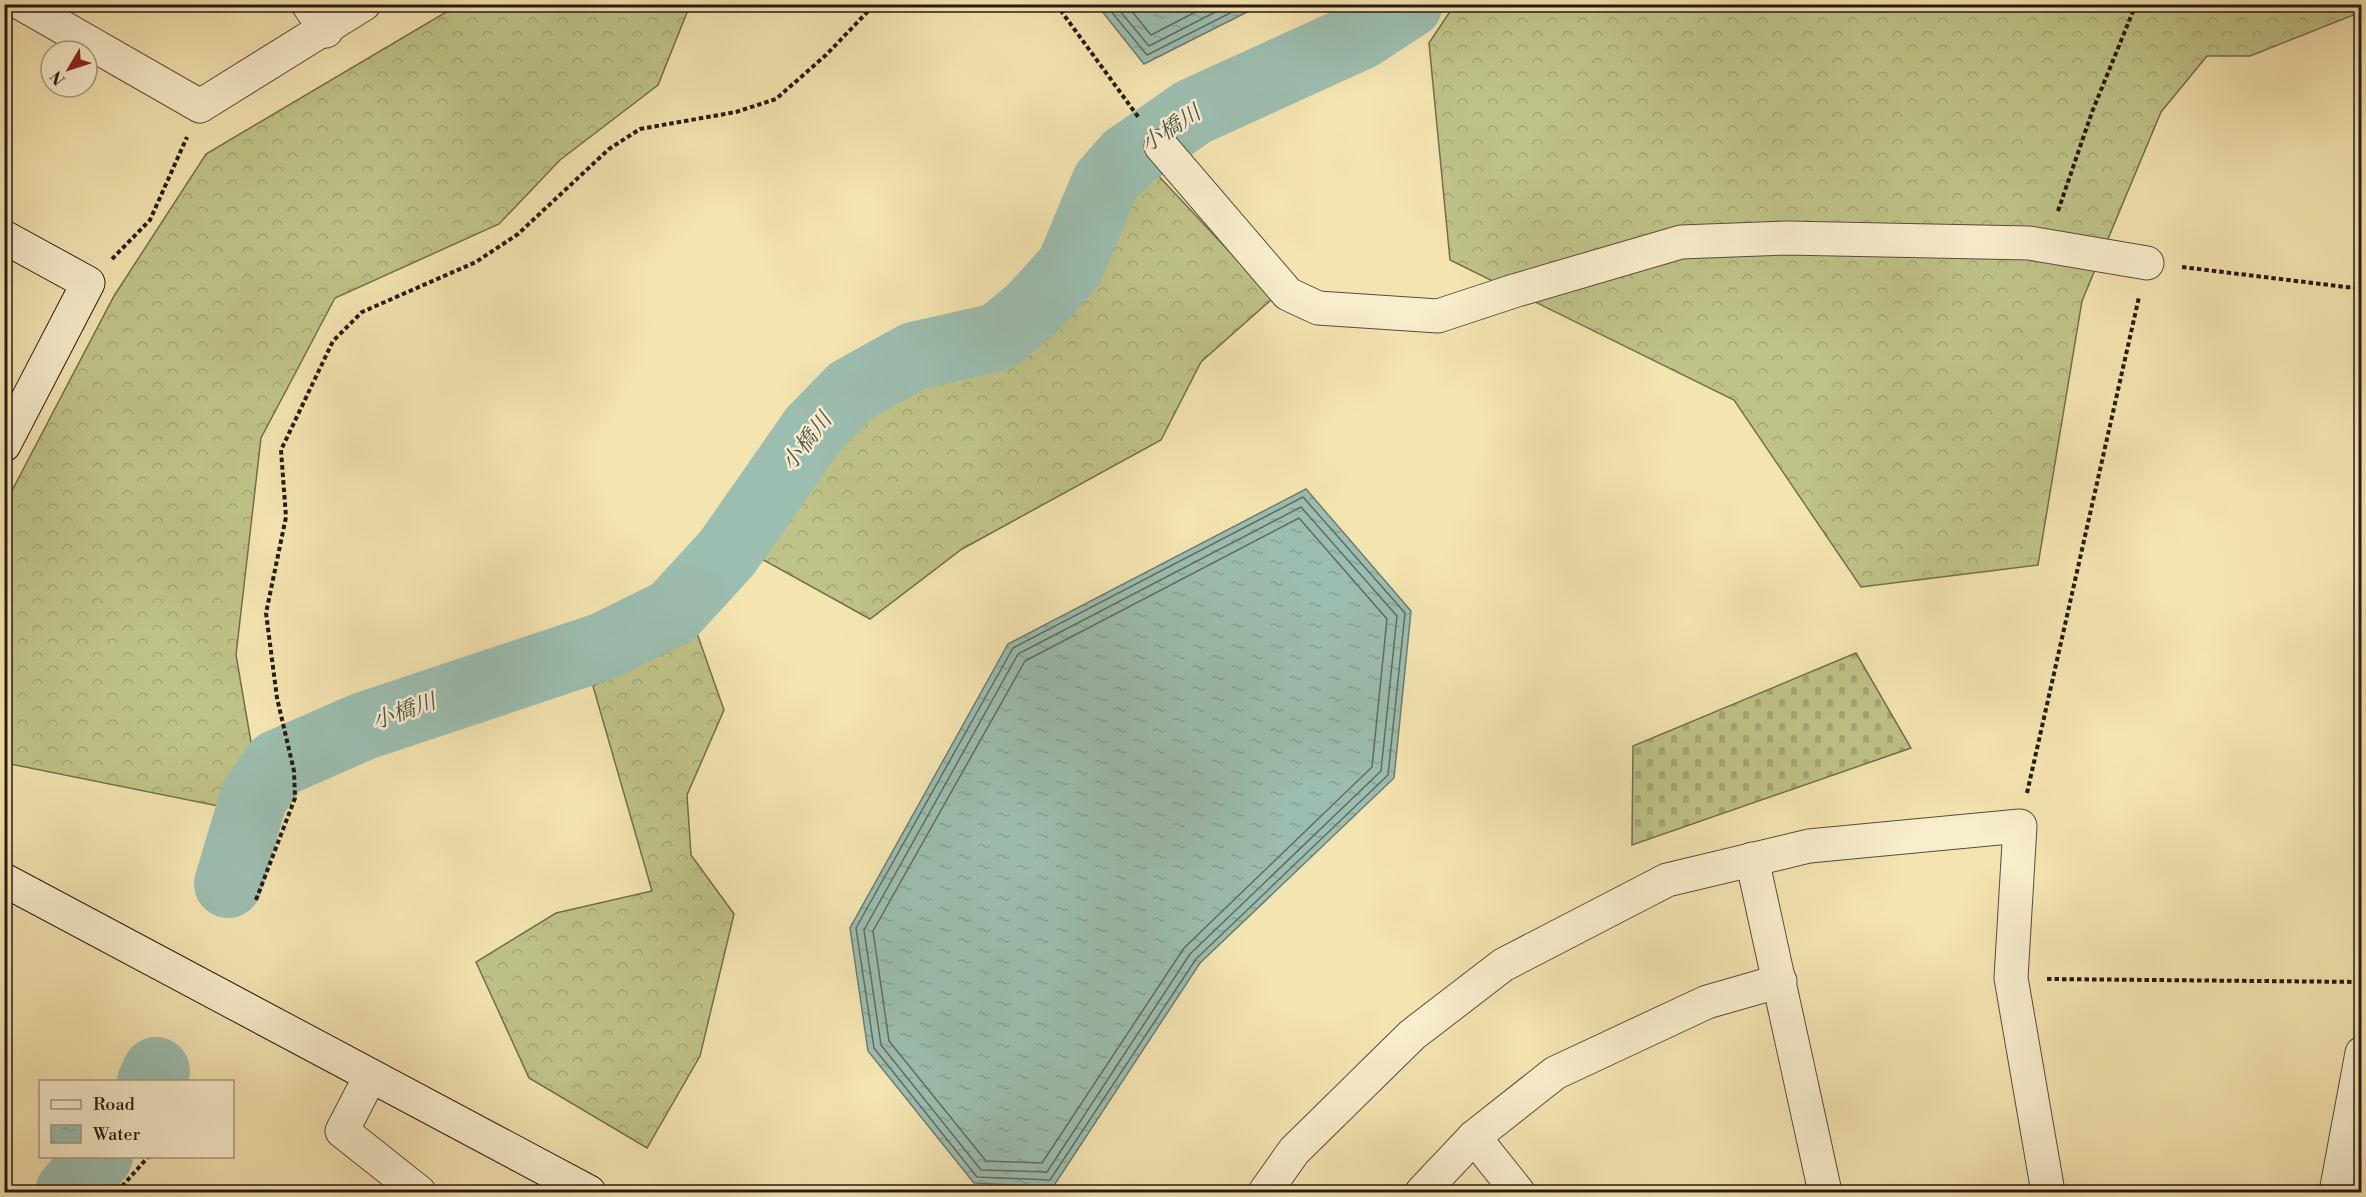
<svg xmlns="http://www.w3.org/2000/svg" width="2366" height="1197" font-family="'Libre Bodoni','Noto Serif JP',serif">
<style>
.forest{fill:url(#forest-crowns);stroke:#726e4e;stroke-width:1.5}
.cemetery{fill:url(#cemetery-stones);stroke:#726e4e;stroke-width:1.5}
.water{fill:url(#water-ripples);stroke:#6d7c72;stroke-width:1.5}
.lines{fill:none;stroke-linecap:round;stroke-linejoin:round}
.shore{stroke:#616c62;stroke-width:1.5}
.river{stroke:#9cbeb0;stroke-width:68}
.street-casing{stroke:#5a4c3b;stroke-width:35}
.secondary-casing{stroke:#261a14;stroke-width:35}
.path{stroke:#261a14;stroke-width:4;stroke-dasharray:4.5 3;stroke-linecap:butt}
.street{stroke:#f8edcc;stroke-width:33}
.secondary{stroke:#f8edcc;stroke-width:33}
.labels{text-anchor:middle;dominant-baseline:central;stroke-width:5;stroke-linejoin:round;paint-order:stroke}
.water-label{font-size:22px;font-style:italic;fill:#4f534b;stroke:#f8edcc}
</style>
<defs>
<pattern id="forest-crowns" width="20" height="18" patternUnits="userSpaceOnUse" patternTransform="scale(1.5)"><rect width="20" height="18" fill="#bfc388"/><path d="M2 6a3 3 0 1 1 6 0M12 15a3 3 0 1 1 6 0" fill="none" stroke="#a4a774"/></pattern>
<pattern id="cemetery-stones" width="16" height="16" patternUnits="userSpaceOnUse" patternTransform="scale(1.5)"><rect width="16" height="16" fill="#bfc388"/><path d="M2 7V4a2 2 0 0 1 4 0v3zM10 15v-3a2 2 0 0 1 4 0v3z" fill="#a4a774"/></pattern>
<pattern id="water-ripples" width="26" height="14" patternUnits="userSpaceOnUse" patternTransform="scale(1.5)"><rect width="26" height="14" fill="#9cbeb0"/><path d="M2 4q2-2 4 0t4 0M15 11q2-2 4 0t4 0" fill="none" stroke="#86a396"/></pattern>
</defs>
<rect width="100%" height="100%" fill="#f4e4b0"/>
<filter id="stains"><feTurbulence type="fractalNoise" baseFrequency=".00333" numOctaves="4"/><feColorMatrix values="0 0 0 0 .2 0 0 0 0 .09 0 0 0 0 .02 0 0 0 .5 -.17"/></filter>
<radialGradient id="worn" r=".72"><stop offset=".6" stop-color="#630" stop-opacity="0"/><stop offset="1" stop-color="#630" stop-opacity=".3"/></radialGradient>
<g class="forest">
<path d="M1455,4L2362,5L2361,12L2250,56H2207L2161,112L2082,301L2038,565L1861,587L1734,400L1450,260L1429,43Z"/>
<path d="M458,5H690L658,85L560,160L499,224L335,298L261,438L236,655L252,748L223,807L5,763V504L114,296L206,154Z"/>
<path d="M1153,170L1273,298L1201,362L1161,440L962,549L870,619L758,557L817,451L904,381L1035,331L1110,218Z"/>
<path d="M694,625L724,710L687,795L691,855L734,914L700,1056L647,1148L529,1078L476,962L556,913L652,891L593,686Z"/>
</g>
<path class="cemetery" d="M1856,653L1911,748L1632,845L1633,746Z"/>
<g class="water">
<path d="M1097,5H1261L1144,64Z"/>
<path d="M1306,489L1411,611L1394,778L1200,963L1053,1187L974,1183L868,1051L850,928L1008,644Z"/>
</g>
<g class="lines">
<g class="shore">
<path d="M1105,4L1147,55L1248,4"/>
<path d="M1114,4L1149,46L1231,4"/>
<path d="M1126,4L1151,35L1211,4"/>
<path d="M1303,497L1405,613L1388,775L1196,959L1050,1180L977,1177L874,1048L856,928L1013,648Z"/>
<path d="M1301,507L1397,616L1381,771L1190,954L1047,1172L981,1170L881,1045L864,930L1018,654Z"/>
<path d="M1299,518L1387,619L1372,767L1184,948L1042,1163L986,1161L889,1041L873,931L1025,661Z"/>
</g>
<g class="river">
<path d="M228,884L254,797L277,764L364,726L604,646L673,612L727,553L813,430L851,391L914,356L998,337L1031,310L1070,267L1105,183L1127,158L1193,112L1360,36L1409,4"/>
<path d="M151,1082L156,1071"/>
<path d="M69,1192L99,1156"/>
</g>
<defs>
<g id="street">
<path d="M22,4L200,106L364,4"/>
<path d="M308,4L326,31"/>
<path d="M1161,146L1288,294L1318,308L1438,316L1517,290L1681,242L1787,238L2029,243L2147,263"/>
<path d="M1752,859L1825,1192"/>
<path d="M370,1077L342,1131L419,1192"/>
<path d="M1474,1137L1518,1192"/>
<path d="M1265,1192L1294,1151L1412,1035L1503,965L1667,880L1809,846L2020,826L2011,978L2048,1192"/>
<path d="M1422,1192L1474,1137L1555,1073L1707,1002L1780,981"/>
<path d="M2336,1192L2362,1053"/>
</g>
<g id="secondary">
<path d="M4,237L88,283L4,445"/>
<path d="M4,880L589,1192"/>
</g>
</defs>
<use href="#street" class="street-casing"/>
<use href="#secondary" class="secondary-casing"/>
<g class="path">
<path d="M1056,4L1139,118"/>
<path d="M2058,211L2092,112L2136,4"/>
<path d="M112,259L150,220L187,137"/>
<path d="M2182,267L2362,289"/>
<path d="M2027,793L2139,297"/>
<path d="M256,900L295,798L294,771L277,698L266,613L286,517L281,450L333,341L362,312L476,262L518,234L609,149L640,129L736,112L776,99L826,55L875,4"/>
<path d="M2047,979L2362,982"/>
<path d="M176,1082V1081"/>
<path d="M117,1192L149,1156"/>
</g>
<use href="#street" class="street"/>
<use href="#secondary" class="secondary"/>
</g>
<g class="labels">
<g class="water-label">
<text transform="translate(1171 129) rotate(-33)">小橋川</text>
<text transform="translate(807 442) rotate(-52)">小橋川</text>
<text transform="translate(404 712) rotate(-19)">小橋川</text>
</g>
</g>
<rect width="2366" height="1197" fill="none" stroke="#f4e4b0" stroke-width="24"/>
<rect x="6" y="6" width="2354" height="1185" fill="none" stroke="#261a14" stroke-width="3"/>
<rect x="12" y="12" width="2342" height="1173" fill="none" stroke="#261a14" stroke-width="1.5"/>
<rect x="39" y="1080" width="195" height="78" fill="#f8edcc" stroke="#a49982" stroke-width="1.5"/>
<rect x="51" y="1100" width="30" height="9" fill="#f8edcc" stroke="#a49982" stroke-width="1.5"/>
<text x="93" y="1110" font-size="18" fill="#261a14">Road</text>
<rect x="51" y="1125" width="30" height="18" fill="url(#water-ripples)" stroke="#a49982" stroke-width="1.5"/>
<text x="93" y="1140" font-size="18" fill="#261a14">Water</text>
<g transform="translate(69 69) rotate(231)"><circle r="28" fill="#f8edcc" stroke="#a49982" stroke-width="1.5"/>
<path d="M0-4.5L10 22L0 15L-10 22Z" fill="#8f2418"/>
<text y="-9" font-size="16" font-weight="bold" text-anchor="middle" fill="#261a14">N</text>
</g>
<rect width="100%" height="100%" filter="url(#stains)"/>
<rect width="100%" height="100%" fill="url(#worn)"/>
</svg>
